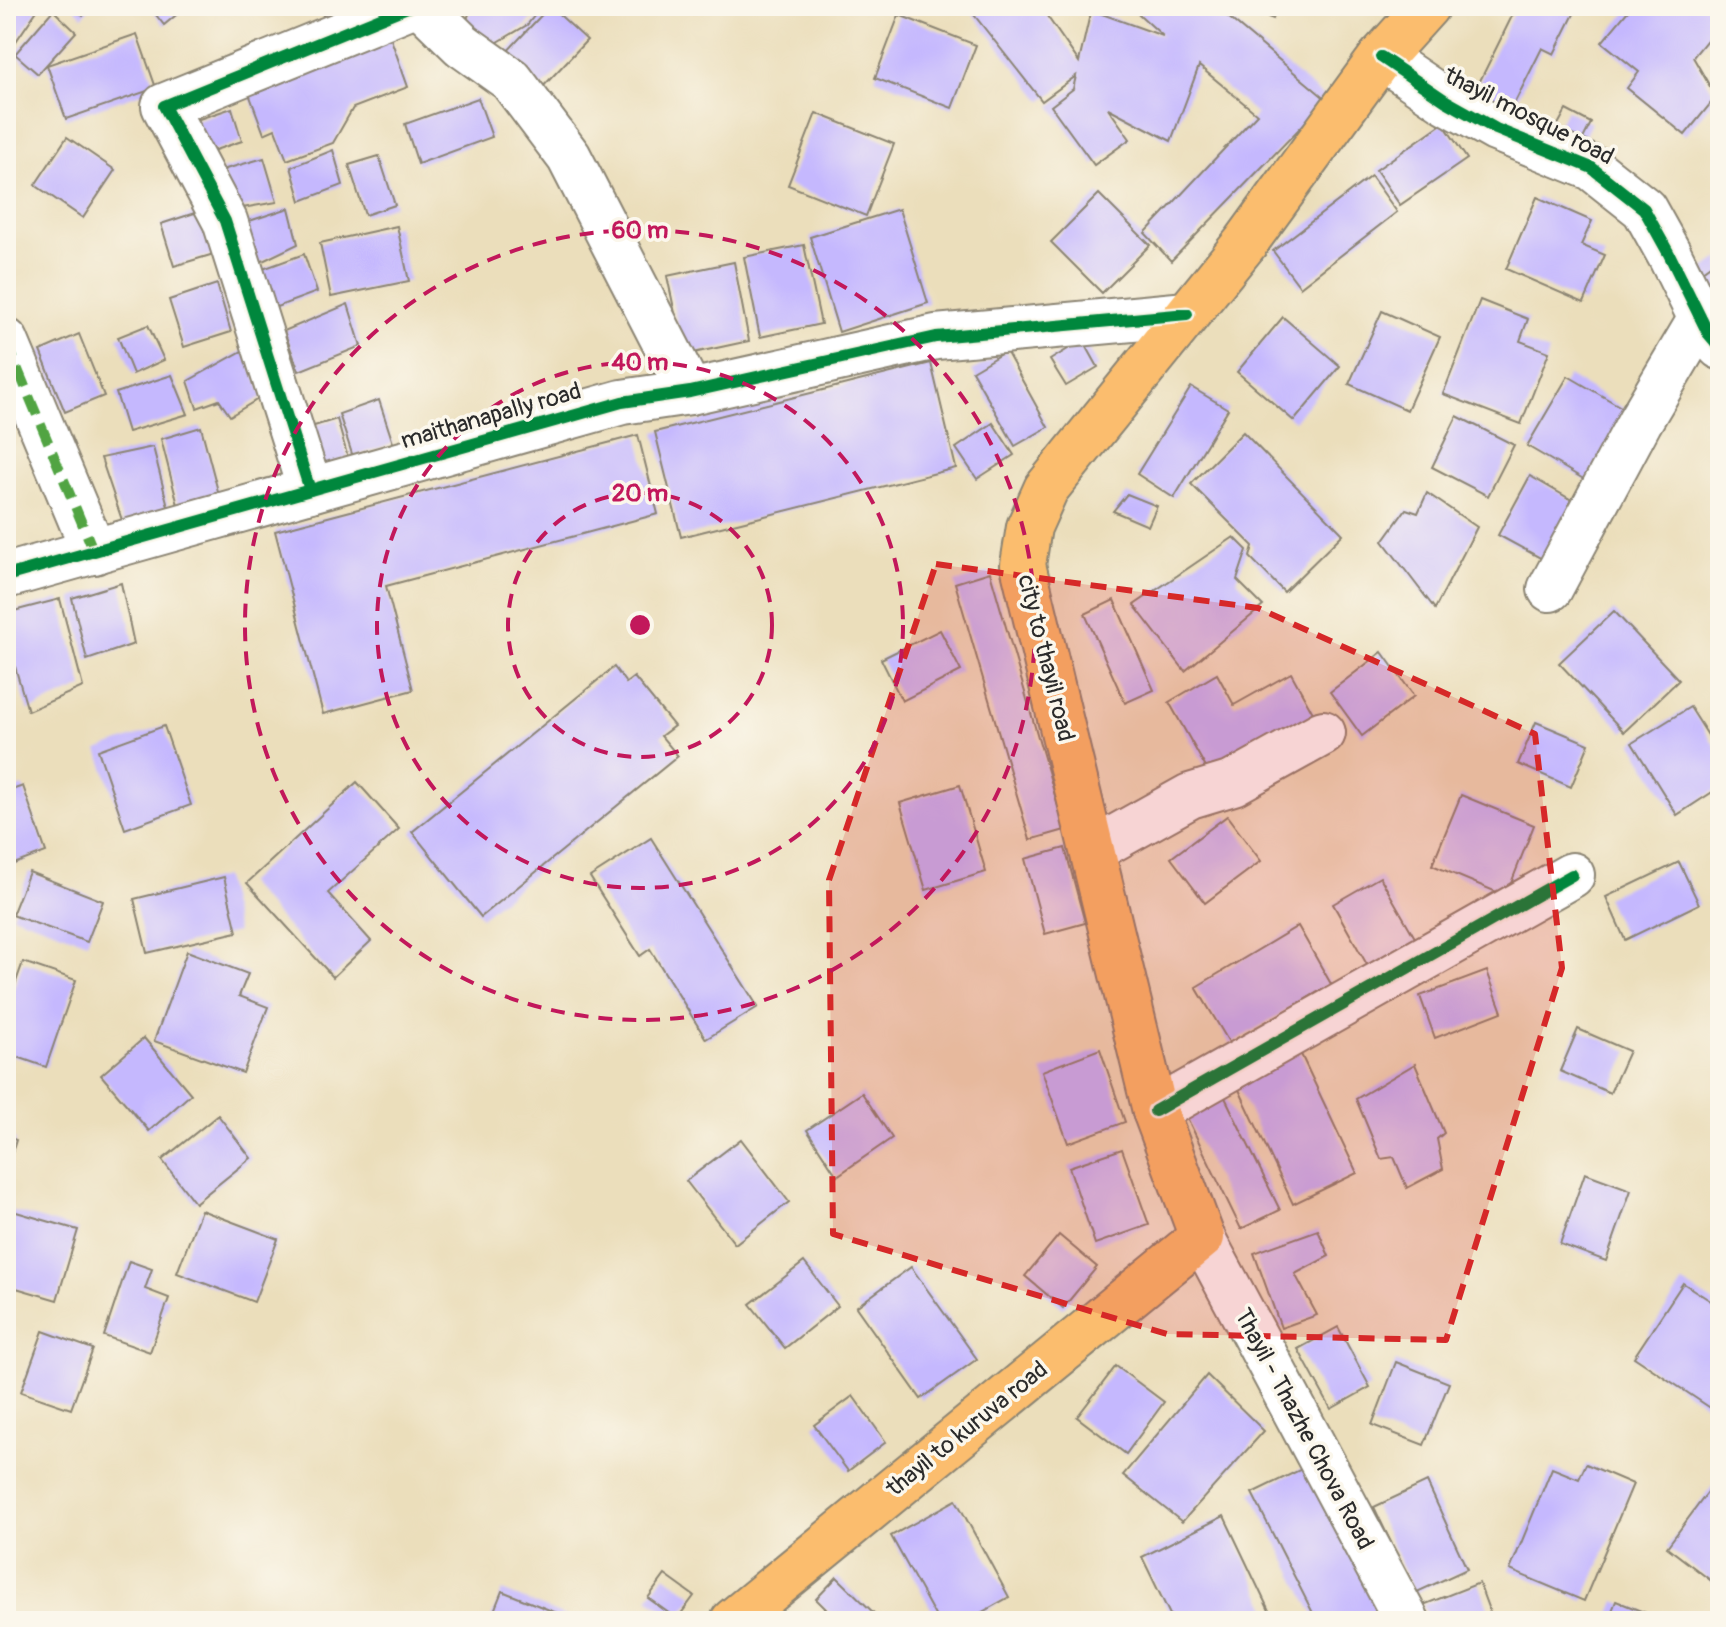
<svg xmlns="http://www.w3.org/2000/svg" width="1726" height="1627" font-family="Pangolin,sans-serif">
<style>
.building{fill:#c5b8fe}
.lines{fill:none;stroke-linecap:round;stroke-linejoin:round}
.minor-casing{stroke:#8b8473;stroke-width:48}
.major-casing{stroke:#8b8473;stroke-width:48}
.minor{stroke:#fff;stroke-width:44}
.major{stroke:#fbbd6e;stroke-width:44}
.quiet{stroke:#51a443;stroke-width:10;stroke-dasharray:20 10;stroke-linecap:butt}
.cycleway-casing{stroke:#fbf7ec;stroke-width:17}
.cycleway{stroke:#00873e;stroke-width:12}
.marked{fill:#d62828;fill-opacity:0.2;stroke:#d62828;stroke-width:6;stroke-dasharray:16 10;stroke-linejoin:round}
.ring{fill:none;stroke:#c2185b;stroke-width:4;stroke-dasharray:14 10}
.labels{text-anchor:middle;dominant-baseline:central;stroke-width:7;stroke-linejoin:round;paint-order:stroke}
.street-label{font-size:24px;fill:#2b2b2b;stroke:#fbf7ec}
.centre{fill:#c2185b;stroke:#fbf7ec;stroke-width:4}
.ring-label{font-size:24px;text-anchor:middle;font-weight:bold;fill:#c2185b;stroke:#fbf7ec;stroke-width:7;stroke-linejoin:round;paint-order:stroke}
</style>
<rect width="100%" height="100%" fill="#fbf7ec"/>
<filter id="ink" filterUnits="userSpaceOnUse"><feTurbulence type="fractalNoise" baseFrequency=".0125" numOctaves="2"/><feDisplacementMap in="SourceGraphic" scale="16" xChannelSelector="R" yChannelSelector="G"/><feConvolveMatrix kernelMatrix="1 2 1 2 8 2 1 2 1" color-interpolation-filters="sRGB"/></filter>
<filter id="wash" filterUnits="userSpaceOnUse"><feTurbulence type="fractalNoise" baseFrequency=".006" numOctaves="4" result="noise"/><feDisplacementMap in="SourceGraphic" scale="32" xChannelSelector="R" yChannelSelector="G"/><feGaussianBlur stdDeviation="1.8" result="paint"/><feColorMatrix in="noise" values="0 0 0 0 0 0 0 0 0 0 0 0 0 0 0 0 0 1.4 0 .05"/><feComposite in="paint" operator="in"/></filter>
<g filter="url(#wash)">
<rect width="100%" height="100%" fill="#ebdebb"/>
<g id="blocks">
<g class="building">
<path d="M6,6H40L10,50L6,47Z"/>
<path d="M72,6H91L83,16Z"/>
<path d="M149,6H187L164,25Z"/>
<path d="M315,6H354L332,25Z"/>
<path d="M472,6H542L527,25L493,45L462,33Z"/>
<path d="M550,6L587,40L538,92L502,57Z"/>
<path d="M967,6H1040L1079,62L1091,10L1163,36L1130,6H1215L1327,100L1171,261L1145,233L1257,114L1199,66L1171,141L1108,108L1130,139L1094,165L1051,106L1073,89L1076,76L1042,101Z"/>
<path d="M1240,6H1278L1273,19Z"/>
<path d="M1517,6H1578L1554,54L1542,48L1506,120L1470,101Z"/>
<path d="M1632,6H1720V24L1693,57L1716,97L1685,135L1627,88L1639,72L1602,42Z"/>
<path d="M53,10L76,32L38,74L15,54Z"/>
<path d="M899,15L976,45L952,108L875,78Z"/>
<path d="M387,28L408,87L353,108L333,143L287,160L275,129L264,134L244,80Z"/>
<path d="M137,34L156,88L66,119L47,65Z"/>
<path d="M478,98L492,137L418,164L405,124Z"/>
<path d="M232,108L242,141L200,155L190,122Z"/>
<path d="M1566,110L1591,123L1580,145L1554,132Z"/>
<path d="M816,113L894,144L866,216L788,185Z"/>
<path d="M1443,123L1467,159L1400,205L1376,170Z"/>
<path d="M67,137L115,170L83,218L35,185Z"/>
<path d="M333,150L343,185L301,201L291,167Z"/>
<path d="M379,156L395,205L365,215L349,165Z"/>
<path d="M264,158L277,202L231,210L222,170Z"/>
<path d="M1371,176L1397,212L1300,287L1273,251Z"/>
<path d="M1099,194L1150,245L1102,293L1051,242Z"/>
<path d="M1537,197L1592,221L1581,245L1605,255L1584,303L1506,269Z"/>
<path d="M213,207L227,250L174,266L161,224Z"/>
<path d="M289,208L298,244L250,267L237,225Z"/>
<path d="M899,209L928,303L839,332L810,237Z"/>
<path d="M397,226L409,281L331,297L320,243Z"/>
<path d="M804,245L821,324L760,337L744,257Z"/>
<path d="M304,254L317,292L263,312L249,274Z"/>
<path d="M1720,258V304L1698,274Z"/>
<path d="M734,262L749,341L684,355L667,276Z"/>
<path d="M217,284L231,332L184,347L169,300Z"/>
<path d="M1480,300L1528,319L1520,341L1549,352L1521,424L1443,394Z"/>
<path d="M348,304L361,346L299,371L284,331Z"/>
<path d="M1382,311L1440,337L1407,410L1349,384Z"/>
<path d="M1283,317L1340,366L1294,421L1237,372Z"/>
<path d="M148,325L164,360L133,374L118,337Z"/>
<path d="M79,334L104,396L65,412L40,351Z"/>
<path d="M1083,340L1098,367L1066,386L1050,360Z"/>
<path d="M244,350L263,396L230,416L219,400L197,408L188,381Z"/>
<path d="M1006,351L1048,427L1015,446L972,371Z"/>
<path d="M931,363L956,468L681,537L655,432Z"/>
<path d="M172,375L188,414L128,432L116,393Z"/>
<path d="M1568,376L1628,411L1587,481L1527,446Z"/>
<path d="M1191,387L1228,409L1174,498L1137,474Z"/>
<path d="M379,400L393,443L353,457L339,414Z"/>
<path d="M1457,416L1514,445L1488,496L1432,467Z"/>
<path d="M337,419L348,458L312,469L301,430Z"/>
<path d="M993,423L1014,455L977,479L956,448Z"/>
<path d="M201,427L219,495L178,505L161,439Z"/>
<path d="M1243,432L1343,534L1284,592L1250,557L1253,546L1191,484Z"/>
<path d="M638,435L658,514L386,586L413,690L323,714L275,531Z"/>
<path d="M153,447L170,514L124,526L101,458Z"/>
<path d="M1530,476L1575,502L1544,560L1498,535Z"/>
<path d="M1427,493L1477,527L1435,609L1383,541L1406,509L1418,513Z"/>
<path d="M1127,494L1157,506L1148,526L1113,511Z"/>
<path d="M1234,537L1247,550L1237,580L1263,606L1185,671L1134,605Z"/>
<path d="M990,572L1065,830L1030,840L955,583Z"/>
<path d="M121,583L134,644L87,660L72,598Z"/>
<path d="M60,599L83,687L28,711L6,636V613Z"/>
<path d="M1114,600L1154,690L1125,703L1085,614Z"/>
<path d="M1614,611L1679,680L1624,732L1559,663Z"/>
<path d="M940,630L961,671L902,701L881,659Z"/>
<path d="M1382,652L1414,696L1362,736L1330,692Z"/>
<path d="M614,667L626,683L634,677L674,726L661,736L678,756L481,917L412,832Z"/>
<path d="M1291,673L1318,722L1214,782L1169,702L1217,674L1234,705Z"/>
<path d="M1690,707L1720,754V787L1677,815L1632,743Z"/>
<path d="M1536,722L1589,744L1571,787L1518,764Z"/>
<path d="M164,726L191,805L125,829L98,750Z"/>
<path d="M357,782L399,829L328,893L371,941L333,977L247,883Z"/>
<path d="M960,785L986,872L926,890L900,803Z"/>
<path d="M23,786L46,852L6,867V792Z"/>
<path d="M1461,795L1534,825L1506,896L1432,865Z"/>
<path d="M1227,816L1261,861L1205,903L1171,858Z"/>
<path d="M651,838L758,1007L706,1039L650,949L640,956L590,877Z"/>
<path d="M1065,848L1085,923L1045,934L1025,859Z"/>
<path d="M1679,862L1699,904L1625,940L1606,897Z"/>
<path d="M29,872L103,901L87,942L12,915Z"/>
<path d="M224,877L237,932L147,953L134,899Z"/>
<path d="M1380,877L1418,943L1370,970L1333,904Z"/>
<path d="M1298,926L1331,984L1230,1044L1196,987Z"/>
<path d="M187,951L248,974L239,996L268,1007L243,1073L154,1041Z"/>
<path d="M23,962L76,980L46,1067L6,1053V1010Z"/>
<path d="M1487,971L1502,1012L1435,1038L1420,996Z"/>
<path d="M1578,1029L1629,1051L1610,1093L1560,1071Z"/>
<path d="M144,1038L191,1094L149,1131L101,1075Z"/>
<path d="M1298,1048L1357,1173L1293,1204L1234,1079Z"/>
<path d="M1100,1049L1125,1122L1068,1143L1042,1071Z"/>
<path d="M1415,1064L1444,1133L1437,1139L1443,1169L1407,1188L1394,1157L1381,1159L1356,1099Z"/>
<path d="M1216,1079L1280,1210L1241,1229L1178,1099Z"/>
<path d="M862,1093L892,1138L837,1176L807,1130Z"/>
<path d="M218,1115L251,1158L195,1203L162,1160Z"/>
<path d="M6,1136L16,1140L7,1169H6Z"/>
<path d="M741,1139L789,1202L735,1244L686,1181Z"/>
<path d="M1122,1149L1149,1225L1095,1244L1069,1167Z"/>
<path d="M1585,1173L1631,1190L1606,1261L1560,1244Z"/>
<path d="M6,1209L78,1230L57,1300L6,1285Z"/>
<path d="M201,1210L278,1239L254,1302L177,1273Z"/>
<path d="M1318,1230L1329,1256L1295,1274L1317,1315L1281,1328L1254,1253Z"/>
<path d="M1059,1235L1097,1267L1063,1308L1025,1276Z"/>
<path d="M129,1261L152,1269L145,1289L169,1298L150,1352L104,1336Z"/>
<path d="M804,1262L838,1306L785,1348L750,1304Z"/>
<path d="M911,1267L977,1359L921,1399L856,1307Z"/>
<path d="M1683,1283L1720,1307L1718,1413L1634,1357Z"/>
<path d="M1338,1327L1370,1387L1331,1409L1298,1349Z"/>
<path d="M43,1331L93,1349L71,1409L21,1392Z"/>
<path d="M1396,1362L1449,1383L1424,1445L1372,1425Z"/>
<path d="M1116,1366L1164,1402L1126,1454L1077,1417Z"/>
<path d="M1207,1375L1264,1431L1182,1522L1123,1475Z"/>
<path d="M853,1396L886,1442L848,1471L814,1425Z"/>
<path d="M1312,1464L1381,1621H1317L1252,1493Z"/>
<path d="M1586,1464L1633,1484L1584,1601L1510,1570L1552,1468L1579,1479Z"/>
<path d="M1716,1481L1720,1485L1718,1586L1667,1547Z"/>
<path d="M1427,1482L1467,1569L1415,1593L1374,1507Z"/>
<path d="M956,1500L1009,1597L966,1621H938L891,1536Z"/>
<path d="M1224,1516L1274,1621H1173L1142,1557Z"/>
<path d="M665,1575L694,1596L677,1619L648,1598Z"/>
<path d="M837,1577L882,1621H838L816,1599Z"/>
<path d="M1479,1583L1493,1621H1430L1423,1605Z"/>
<path d="M502,1591L577,1621H490Z"/>
<path d="M1616,1601L1666,1621H1608Z"/>
</g>
</g>
</g>
<g filter="url(#ink)">
<use href="#blocks" fill-opacity="0" stroke="#8b8473" stroke-width="2"/>
<g class="lines">
<defs>
<g id="minor">
<path d="M422,6L462,45L511,80L569,157L690,392"/>
<path d="M1381,57L1446,101L1496,129L1592,168L1644,209L1669,254L1708,333L1720,347"/>
<path d="M6,341L94,552"/>
<path d="M310,490L225,221L164,106L410,6"/>
<path d="M6,576L622,402L690,392L936,337L1187,314"/>
<path d="M1550,589L1640,421L1701,318"/>
<path d="M1093,850L1190,796L1233,783L1323,733"/>
<path d="M1155,1111L1572,875"/>
<path d="M1202,1237L1407,1621"/>
</g>
<path id="major" d="M733,1621L1202,1237L1155,1111L1023,565L1029,527L1046,489L1246,242L1381,57L1427,6"/>
</defs>
<use href="#minor" class="minor-casing"/>
<use href="#major" class="major-casing"/>
<use href="#minor" class="minor"/>
<use href="#major" class="major"/>
<path class="quiet" d="M6,341L94,552"/>
<defs>
<g id="cycleway">
<path d="M1381,57L1446,101L1496,129L1592,168L1644,209L1669,254L1708,333L1720,347"/>
<path d="M310,490L225,221L164,106L410,6"/>
<path d="M6,576L622,402L690,392L936,337L1187,314"/>
<path d="M1155,1111L1572,875"/>
</g>
</defs>
<use href="#cycleway" class="cycleway-casing"/>
<use href="#cycleway" class="cycleway"/>
</g>
</g>
<path class="marked" d="M936,564L1258,608L1535,734L1562,968L1446,1340L1167,1334L833,1234L829,880Z"/>
<g class="ring">
<circle cx="640" cy="625" r="132"/>
<circle cx="640" cy="625" r="263"/>
<circle cx="640" cy="625" r="395"/>
</g>
<g class="labels">
<g class="street-label">
<text transform="translate(1529 116) rotate(27)">thayil mosque road</text>
<text transform="translate(491 416) rotate(-16)">maithanapally road</text>
<text transform="translate(1046 658) rotate(76)">city to thayil road</text>
<text transform="translate(967 1429) rotate(-39)">thayil to kuruva road</text>
<text transform="translate(1304 1429) rotate(62)">Thayil - Thazhe Chova Road</text>
</g>
</g>
<circle cx="640" cy="625" r="12" class="centre"/>
<g class="ring-label">
<text x="640" y="238">60 m</text>
<text x="640" y="370">40 m</text>
<text x="640" y="501">20 m</text>
</g>
<rect width="1726" height="1627" fill="none" stroke="#fbf7ec" stroke-width="32"/>
</svg>
